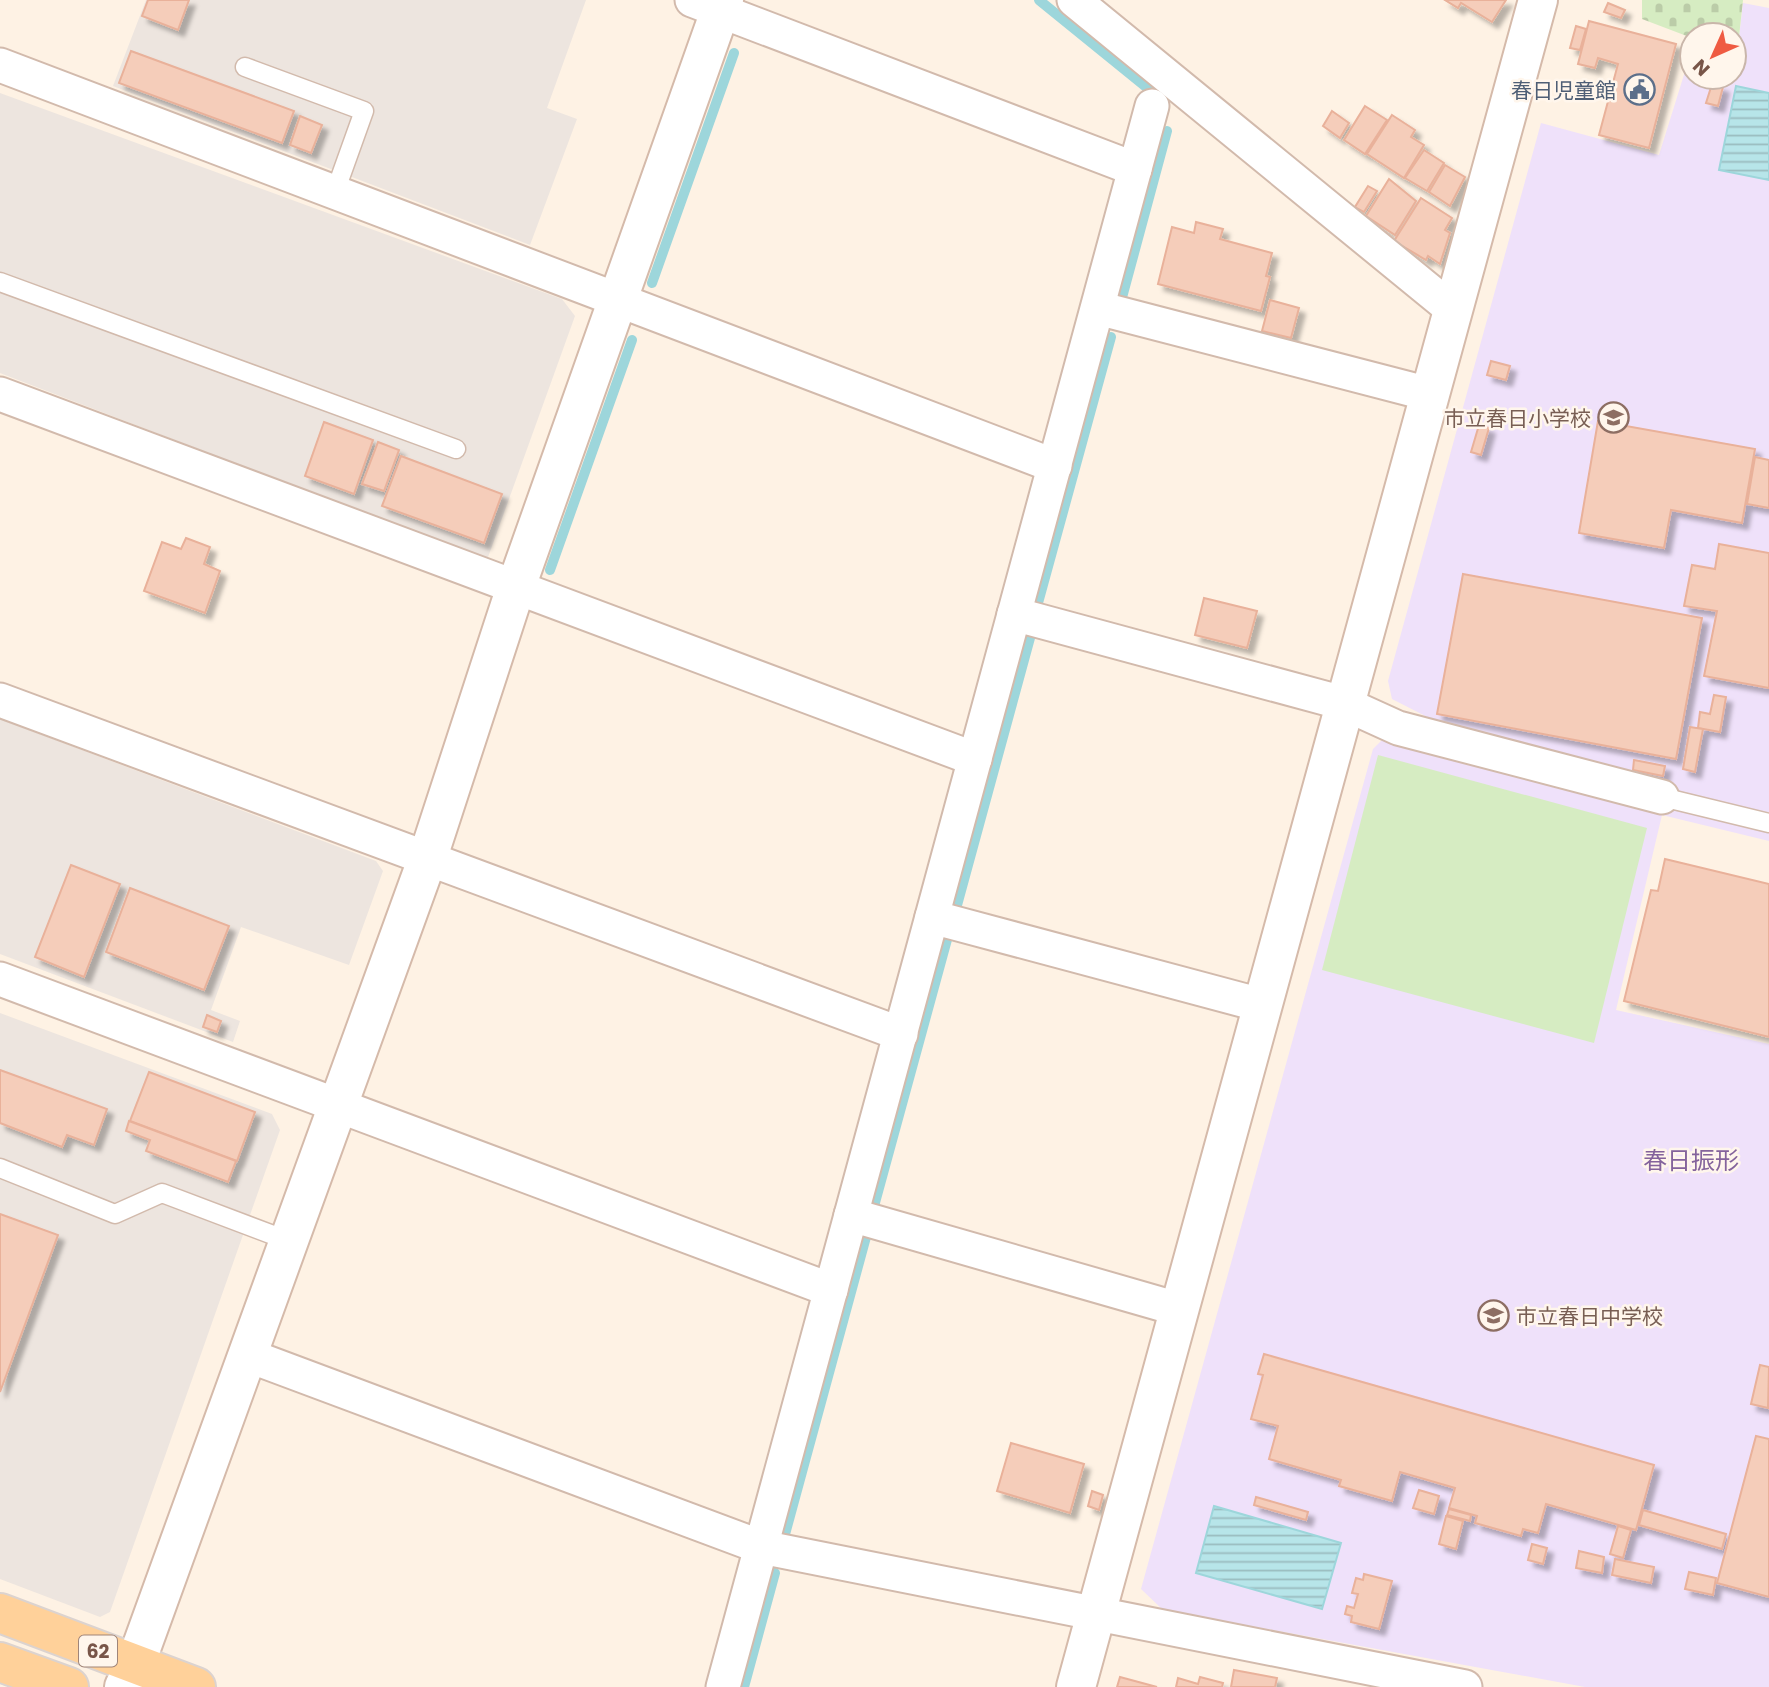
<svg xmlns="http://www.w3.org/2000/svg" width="1769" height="1687" font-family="Poppins,'Noto Sans JP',sans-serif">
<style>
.industrial{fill:#ede5df}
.education{fill:#efe1fa}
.cemetery{fill:url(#cemetery-stones)}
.pitch{fill:#d6ecc2}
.water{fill:url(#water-rules);stroke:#9dd6db;stroke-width:2}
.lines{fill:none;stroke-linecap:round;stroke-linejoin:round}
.stream{stroke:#9dd6db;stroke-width:10}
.building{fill:#f5cdba;stroke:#e9b19a;stroke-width:2;filter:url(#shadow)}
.lane-casing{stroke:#d2baac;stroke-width:21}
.street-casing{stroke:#d2baac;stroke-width:37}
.secondary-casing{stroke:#d5baaa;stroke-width:42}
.primary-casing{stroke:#dcd3cf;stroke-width:42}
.lane{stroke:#fff;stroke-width:18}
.street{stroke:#fff;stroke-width:33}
.secondary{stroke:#fff;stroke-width:38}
.primary{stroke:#ffd19a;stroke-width:38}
.labels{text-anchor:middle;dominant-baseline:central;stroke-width:5;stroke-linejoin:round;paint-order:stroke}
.shield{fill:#fff6ec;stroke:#a08579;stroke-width:2}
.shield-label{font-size:19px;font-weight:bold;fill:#785548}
.service-label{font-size:21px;fill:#4e5e75;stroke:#fff6ec;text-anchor:end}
.education-label{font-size:21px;fill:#785e54;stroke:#fff6ec;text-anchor:end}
.quarter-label{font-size:24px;fill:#84639c;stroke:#fff6ec}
</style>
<defs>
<pattern id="cemetery-stones" width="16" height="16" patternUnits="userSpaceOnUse" patternTransform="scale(1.75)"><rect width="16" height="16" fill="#d6ecc2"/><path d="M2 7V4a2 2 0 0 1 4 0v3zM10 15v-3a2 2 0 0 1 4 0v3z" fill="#bbcca8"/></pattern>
<pattern id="water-rules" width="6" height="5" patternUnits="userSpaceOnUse" patternTransform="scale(1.75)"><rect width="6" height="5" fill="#b7e5e9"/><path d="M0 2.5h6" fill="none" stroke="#9abcbf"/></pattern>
<filter id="shadow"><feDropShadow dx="6" dy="6" stdDeviation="2" flood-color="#0004"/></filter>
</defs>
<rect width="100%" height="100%" fill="#fef2e4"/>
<g class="industrial">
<path d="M146,0H586L547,108L577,119L530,245L113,86Z"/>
<path d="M0,93L562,299L575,316L487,560L0,373Z"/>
<path d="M0,719L376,861L383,871L349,965L241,927L211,1010L240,1021L233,1042L0,954Z"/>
<path d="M0,1013L272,1114L280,1130L110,1612L100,1617L0,1579Z"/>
</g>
<path class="education" d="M1743,3L1769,8V841L1662,815L1616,1010L1769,1044V1687H1585L1163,1610L1141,1589L1373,749L1382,740L1662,815L1670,782L1439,723L1392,699L1388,681L1541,123L1659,155L1692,49V77H1734V54H1737Z"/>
<path class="cemetery" d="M1642,0H1743L1737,55L1734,54V35H1692V38L1642,19Z"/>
<path class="pitch" d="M1378,755L1647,828L1594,1043L1322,970Z"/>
<g class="water">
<path d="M1736,86L1769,93V180L1719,170Z"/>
<path d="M1214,1506L1341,1543L1322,1609L1196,1573Z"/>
</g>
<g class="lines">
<g class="stream">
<path d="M1039,0L1161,99"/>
<path d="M652,283L734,53"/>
<path d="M1120,305L1167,131"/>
<path d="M550,570L632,340"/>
<path d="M1038,603L1111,337"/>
<path d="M956,909L1030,638"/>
<path d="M873,1210L948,936"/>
<path d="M784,1538L866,1237"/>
<path d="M744,1687L775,1573"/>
</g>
</g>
<g class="building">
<path d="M148,0H189L178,30L142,16Z"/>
<path d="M1445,0H1506L1492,22L1461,3L1458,8Z"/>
<path d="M1608,3L1625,10L1621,18L1604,12Z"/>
<path d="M1589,21L1676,44L1649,148L1599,135L1618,64L1598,58L1595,68L1578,64Z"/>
<path d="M1576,26L1586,29L1580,50L1570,48Z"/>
<path d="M131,51L294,111L282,143L119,83Z"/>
<path d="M1712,84L1723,87L1718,106L1706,103Z"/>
<path d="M1365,106L1387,120L1365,154L1344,140Z"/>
<path d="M1332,111L1349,123L1340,138L1323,126Z"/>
<path d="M1392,115L1415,130L1411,137L1424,145L1404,178L1367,154Z"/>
<path d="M300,116L322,125L311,153L290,145Z"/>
<path d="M1424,150L1444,163L1427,191L1405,178Z"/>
<path d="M1445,165L1465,177L1450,206L1429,192Z"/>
<path d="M1389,179L1416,201L1395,235L1366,216Z"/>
<path d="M1368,186L1377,191L1364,212L1355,207Z"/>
<path d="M1421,198L1452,218L1445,230L1450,233L1440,264L1428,256L1426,260L1394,241Z"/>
<path d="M1196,222L1223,229L1220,239L1272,253L1266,276L1270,277L1261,311L1158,284L1172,227L1194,233Z"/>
<path d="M1270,300L1299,308L1291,338L1262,331Z"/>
<path d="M1491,361L1510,366L1506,380L1487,375Z"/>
<path d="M1598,421L1755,449L1742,523L1671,510L1664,548L1579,533Z"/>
<path d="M324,422L373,440L354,494L305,476Z"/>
<path d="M1479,425L1489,428L1481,455L1471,452Z"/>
<path d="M378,442L399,450L384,491L362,484Z"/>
<path d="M401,456L502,494L484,543L382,506Z"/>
<path d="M1755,457L1769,460V508L1747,504Z"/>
<path d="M186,538L210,547L204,564L220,571L205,613L144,591L162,542L181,549Z"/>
<path d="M1719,544L1769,553V688L1704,676L1717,611L1684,606L1692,565L1715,569Z"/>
<path d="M1463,574L1702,618L1676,759L1437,714Z"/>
<path d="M1204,598L1257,611L1247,648L1195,635Z"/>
<path d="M1714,695L1726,697L1720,732L1698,728L1700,712L1710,714Z"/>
<path d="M1690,727L1703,729L1695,772L1683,769Z"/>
<path d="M1634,760L1665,766L1663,776L1633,770Z"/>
<path d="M1665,859L1769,884V1037L1624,1001L1651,890L1658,891Z"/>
<path d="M71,865L120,884L84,977L35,957Z"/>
<path d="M130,888L229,926L204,990L106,952Z"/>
<path d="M207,1015L221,1021L217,1032L203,1027Z"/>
<path d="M0,1070L107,1109L94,1145L67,1135L62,1147L0,1123Z"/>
<path d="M149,1072L255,1112L237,1161L130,1121Z"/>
<path d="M129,1121L236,1161L228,1182L146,1151L150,1140L126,1131Z"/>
<path d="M0,1214L58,1235L0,1392Z"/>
<path d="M1264,1354L1654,1465L1636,1530L1546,1504L1538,1533L1523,1529L1521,1536L1475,1523L1477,1516L1449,1508L1455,1488L1400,1472L1392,1501L1339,1486L1341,1480L1269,1459L1278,1426L1251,1419L1263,1375L1258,1374Z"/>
<path d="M1760,1365L1769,1367L1768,1408L1751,1404Z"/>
<path d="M1756,1436L1769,1439V1597L1717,1583Z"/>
<path d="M1011,1443L1084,1464L1070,1513L997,1491Z"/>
<path d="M1419,1490L1439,1496L1434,1514L1413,1508Z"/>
<path d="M1092,1491L1103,1495L1099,1510L1088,1506Z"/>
<path d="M1256,1497L1308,1512L1306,1520L1254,1505Z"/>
<path d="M1449,1509L1471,1515L1470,1521L1447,1515Z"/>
<path d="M1643,1510L1726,1534L1722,1549L1639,1525Z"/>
<path d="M1446,1516L1463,1521L1456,1549L1439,1544Z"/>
<path d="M1618,1526L1631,1530L1623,1558L1610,1554Z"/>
<path d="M1532,1544L1547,1548L1543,1564L1528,1560Z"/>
<path d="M1579,1551L1604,1557L1602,1573L1576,1568Z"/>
<path d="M1615,1559L1654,1567L1651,1583L1612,1575Z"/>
<path d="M1689,1572L1716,1578L1713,1595L1685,1589Z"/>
<path d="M1364,1574L1392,1581L1379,1629L1351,1622L1352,1616L1345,1614L1347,1606L1354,1608L1358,1594L1352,1593L1356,1578L1363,1580Z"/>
<path d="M1234,1670L1277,1678L1275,1687H1231Z"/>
<path d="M1120,1677L1157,1687H1117Z"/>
<path d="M1200,1677L1223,1683L1222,1687H1176L1178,1678L1198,1684Z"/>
</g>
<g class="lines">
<defs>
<g id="lane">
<path d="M245,67L364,111L335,192"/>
<path d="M0,282L456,449"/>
<path d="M1662,797L1769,823"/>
<path d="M0,1168L115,1214L162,1193L289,1241"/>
</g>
<g id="street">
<path d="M692,0L1135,169"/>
<path d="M1074,0L1453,310"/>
<path d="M0,65L1055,466"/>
<path d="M1098,308L1429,394"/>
<path d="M0,394L975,759"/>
<path d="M1014,614L1343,703L1398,728L1662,797"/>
<path d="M0,700L901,1034"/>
<path d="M932,917L1261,1005"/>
<path d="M0,979L831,1290"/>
<path d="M851,1215L1178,1309"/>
<path d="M247,1355L761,1547L1465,1687"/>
<path d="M723,1687L1152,106"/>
</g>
<g id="secondary">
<path d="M124,1687L135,1665L427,860L516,587L724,0"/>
<path d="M1076,1687L1538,0"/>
</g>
<g id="primary">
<path d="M0,1613L196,1687"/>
<path d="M0,1662L69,1687"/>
</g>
</defs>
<use href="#lane" class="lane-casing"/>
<use href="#street" class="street-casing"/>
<use href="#secondary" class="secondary-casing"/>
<use href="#primary" class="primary-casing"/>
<use href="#lane" class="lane"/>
<use href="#street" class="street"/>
<use href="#secondary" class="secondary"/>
<use href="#primary" class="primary"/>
</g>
<defs>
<symbol id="civic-ring" viewBox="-11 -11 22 22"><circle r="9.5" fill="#fff6ec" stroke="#5c6f8a" stroke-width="1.5"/><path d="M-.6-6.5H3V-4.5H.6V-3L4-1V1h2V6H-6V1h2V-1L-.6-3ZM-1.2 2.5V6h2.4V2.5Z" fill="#5c6f8a"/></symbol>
<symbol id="school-ring" viewBox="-11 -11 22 22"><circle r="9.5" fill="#fff6ec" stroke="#8d6e63" stroke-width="1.5"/><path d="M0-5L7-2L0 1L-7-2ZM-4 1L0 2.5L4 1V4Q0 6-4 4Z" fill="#8d6e63"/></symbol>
</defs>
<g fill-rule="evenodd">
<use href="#civic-ring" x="1622" y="72" width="35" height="35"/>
<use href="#school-ring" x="1596" y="400" width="35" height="35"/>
<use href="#school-ring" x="1476" y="1298" width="35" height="35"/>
</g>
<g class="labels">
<rect class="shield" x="79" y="1635.5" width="38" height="31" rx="5"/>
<g class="shield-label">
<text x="98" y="1651">62</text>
</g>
<g class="service-label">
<text x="1616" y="90">春日児童館</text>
</g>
<g class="education-label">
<text x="1591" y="418">市立春日小学校</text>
<text x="1516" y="1316" text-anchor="start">市立春日中学校</text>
</g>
<g class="quarter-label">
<text x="1691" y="1160">春日振形</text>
</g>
</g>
<g transform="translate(1713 56) rotate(225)"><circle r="33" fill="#fff6ec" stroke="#c9b6aa" stroke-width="2"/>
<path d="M0-5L12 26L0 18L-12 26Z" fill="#ef5b42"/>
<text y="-10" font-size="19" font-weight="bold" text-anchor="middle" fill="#785548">N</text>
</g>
</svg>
